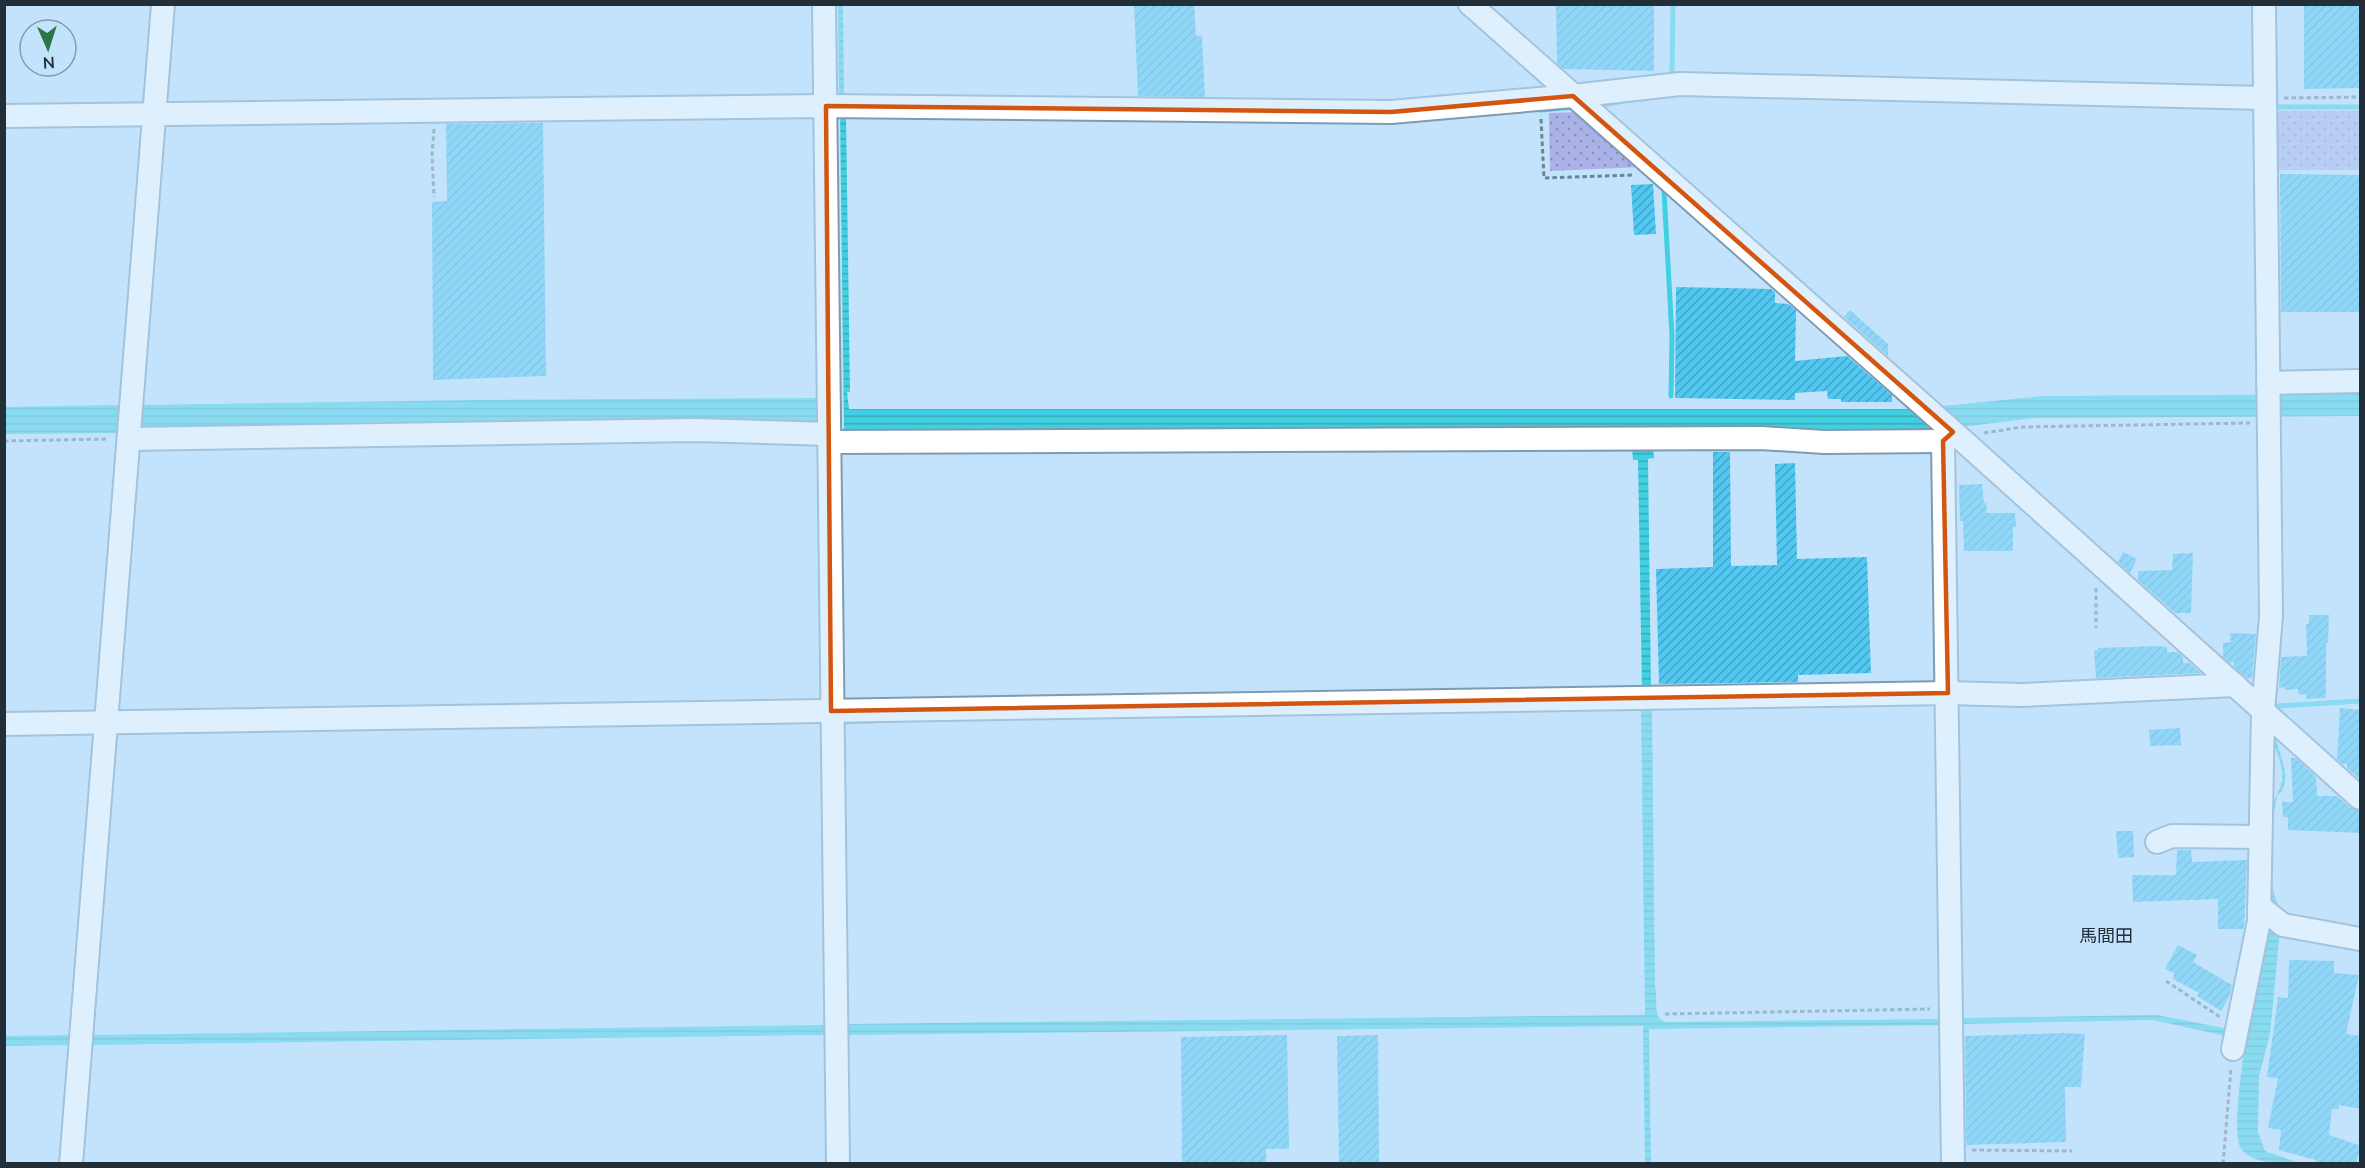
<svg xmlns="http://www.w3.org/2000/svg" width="2365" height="1168" font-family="'Nunito Sans','Noto Sans JP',sans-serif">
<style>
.grass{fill:url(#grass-dots)}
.water{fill:url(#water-rules)}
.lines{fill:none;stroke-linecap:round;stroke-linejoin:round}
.stream{stroke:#41d0e1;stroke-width:5}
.building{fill:url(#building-hatch)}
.minor-casing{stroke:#7d9bb3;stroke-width:26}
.path{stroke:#6e8395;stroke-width:3;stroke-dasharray:4.5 3;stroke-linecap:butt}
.minor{stroke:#fff;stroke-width:22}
.marked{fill:none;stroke:#d45510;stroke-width:4.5;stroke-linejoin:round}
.labels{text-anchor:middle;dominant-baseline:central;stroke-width:5;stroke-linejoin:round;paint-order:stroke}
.neighbourhood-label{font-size:18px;fill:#222e38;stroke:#c3e3fd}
</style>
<defs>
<pattern id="grass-dots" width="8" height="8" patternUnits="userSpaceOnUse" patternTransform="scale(1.5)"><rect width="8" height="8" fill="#aab1e6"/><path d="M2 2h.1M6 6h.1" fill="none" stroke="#8a90bb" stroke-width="1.8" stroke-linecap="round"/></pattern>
<pattern id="water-rules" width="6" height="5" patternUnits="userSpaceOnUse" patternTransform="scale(1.5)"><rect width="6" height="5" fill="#41d0e1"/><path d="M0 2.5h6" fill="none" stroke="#36a9b7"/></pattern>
<pattern id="building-hatch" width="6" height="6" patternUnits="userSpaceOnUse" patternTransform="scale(1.5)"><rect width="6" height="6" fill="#51c8f2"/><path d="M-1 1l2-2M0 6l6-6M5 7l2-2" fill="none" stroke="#43a3c5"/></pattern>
</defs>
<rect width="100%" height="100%" fill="#c3e3fd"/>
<g class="grass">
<rect x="2278" y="111" width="82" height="59"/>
<path d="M1580,112L1641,167L1550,171L1549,113Z"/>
</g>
<g class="water">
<path d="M838,5H843L844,96H839Z"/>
<path d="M840,112L846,115L850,392H847L849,409H1912L2043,396L2360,394V416L2035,418L1937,430L1928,435L844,433Z"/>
<path d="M816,398L817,422L138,433L141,405L478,400Z"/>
<path d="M121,405L120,433L5,434L4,407Z"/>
<path d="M1632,448H1653L1654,458L1648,459L1651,689L1642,690L1638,460H1633Z"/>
<path d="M1641,706L1652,708L1655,988C1659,999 1651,1016 1665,1022L1942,1019V1025L1649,1029L1651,1163L1645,1164L1643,1026L849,1035L848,1024L1645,1015Z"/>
<path d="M2275,731C2276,751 2296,780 2277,796C2272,823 2267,854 2271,882C2272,893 2281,904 2277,914C2274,906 2269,897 2268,888C2266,876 2269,822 2271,810C2274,799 2281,789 2282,780C2284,762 2273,749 2272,732Z"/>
<path d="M2271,930L2280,931L2270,1034L2259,1076L2258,1132L2265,1151L2299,1163C2282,1163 2255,1165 2242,1150C2231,1138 2242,1069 2244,1050L2226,1036L2153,1020L1960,1024V1018L2157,1015L2229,1029L2244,1030L2252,1019L2265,936Z"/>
<path d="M824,1025L825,1035L89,1045L90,1035Z"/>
<path d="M74,1035L73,1045L5,1046L4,1036Z"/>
</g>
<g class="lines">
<g class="stream">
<path d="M1672,71L1673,4"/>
<path d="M1597,106L1623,101"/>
<path d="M2271,107H2360"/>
<path d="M1540,110L1576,107"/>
<path d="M1664,191L1672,336L1671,396"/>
<path d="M2277,706L2360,701"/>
<path d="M843,722L873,721"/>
</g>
</g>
<g class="building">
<path d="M1134,4H1194L1196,36H1202L1205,97L1138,96Z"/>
<path d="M1556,4H1654V71L1563,69L1557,63Z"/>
<path d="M2304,4H2361V88L2304,89Z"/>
<path d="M543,123L546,376L433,380L432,202L447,201L446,124Z"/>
<path d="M2280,174L2361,175V312H2281Z"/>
<path d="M1653,184L1656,234L1634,235L1631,185Z"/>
<path d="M1676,287L1771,289L1775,292V303L1788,304L1796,310L1795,361L1847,356L1892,395V402H1841V399H1828L1827,391L1795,393V400L1675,398Z"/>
<path d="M1850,310L1888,344V356L1844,317Z"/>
<path d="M1713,452H1730L1731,566L1777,565L1775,464L1795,463L1797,559L1867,557L1871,673L1798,675V682L1659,684L1656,569L1713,567Z"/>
<path d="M1982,484L1984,503H1986L1987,513H2015L2016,527H2013V551H1964L1963,521H1960L1959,485Z"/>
<path d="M2123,552L2137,559L2130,573L2118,562Z"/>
<path d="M2193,553L2191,613H2175L2138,580V571L2172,570L2173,554Z"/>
<path d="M2309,615H2329L2328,643H2326V698L2306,699V694L2299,695L2298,689L2285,690V687L2279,688L2281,657L2307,656L2306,624H2309Z"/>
<path d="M2230,633L2256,634L2252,678H2247L2234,667V662L2230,663L2223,657V643L2231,642Z"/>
<path d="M2157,646L2167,647V652H2178L2183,657V663H2189L2201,673L2096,678L2094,651L2098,650V648Z"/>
<path d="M2340,708L2361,710V780L2347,768V764H2342L2337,759Z"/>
<path d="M2180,728L2181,745L2150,746L2149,730Z"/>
<path d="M2291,758H2296L2316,777L2317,796H2337L2351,808L2361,811V833L2288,830V817H2283L2282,802H2293Z"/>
<path d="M2116,831H2133L2134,857L2118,858Z"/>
<path d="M2177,850H2191L2192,862L2247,860L2244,929H2218V899L2133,902L2132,875H2176Z"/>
<path d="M2178,945L2197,955L2193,962L2232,985L2230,995L2221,1011L2197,996L2199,993L2173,979L2174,973L2165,969Z"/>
<path d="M2289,960L2334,961V973L2359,975L2346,1034L2361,1036V1109L2339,1105V1109H2332L2329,1135L2361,1146L2356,1164H2317L2316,1160L2279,1150L2281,1130L2268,1128L2278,1078L2267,1077L2278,997L2288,998Z"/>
<path d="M2064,1033L2085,1034L2081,1087H2065L2066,1142L1966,1145L1965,1036Z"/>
<path d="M1287,1035L1289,1149H1266V1164H1182L1181,1037Z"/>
<path d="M1378,1035L1379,1164H1339L1337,1036Z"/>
</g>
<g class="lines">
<defs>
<g id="minor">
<path d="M824,4L838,1164"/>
<path d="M1470,4L1959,437L2360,798"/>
<path d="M4,116L826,106L1391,112L1573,96L1680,84L2264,98"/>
<path d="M2268,383L2360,381"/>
<path d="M1953,432L1943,441L1953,1164"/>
<path d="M129,439L695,430L829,434"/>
<path d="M829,442L1761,438L1824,442L1943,441"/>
<path d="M4,724L1948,693L2022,695L2235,685"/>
<path d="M2157,842L2172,836L2260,837"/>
<path d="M2259,906L2283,925L2360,939"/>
<path d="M2233,1049L2259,921L2263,711L2271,616L2264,4"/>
<path d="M71,1164L163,4"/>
</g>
</defs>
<use href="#minor" class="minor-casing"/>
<g class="path">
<path d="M2284,98L2360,97"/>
<path d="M1541,119L1544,178L1634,175"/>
<path d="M434,129L432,155L434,197"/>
<path d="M1984,433L2022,427L2250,423"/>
<path d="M4,441L108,439"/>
<path d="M2096,588V628"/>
<path d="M2166,981L2220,1017"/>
<path d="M1665,1014L1930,1009"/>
<path d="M1972,1150L2072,1151"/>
<path d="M2223,1164L2231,1068"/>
</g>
<use href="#minor" class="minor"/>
</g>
<path d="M0 0H2365V1168H0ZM1573,96L1953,432L1943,441L1948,693L831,711L826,106L1391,112Z" fill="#c3e3fd" fill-opacity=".55" fill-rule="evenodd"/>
<path class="marked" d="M1573,96L1953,432L1943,441L1948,693L831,711L826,106L1391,112Z"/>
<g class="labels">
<g class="neighbourhood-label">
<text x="2106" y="936">馬間田</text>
</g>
</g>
<rect width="2365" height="1168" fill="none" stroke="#222e38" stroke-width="12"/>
<g transform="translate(48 48) rotate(177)"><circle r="28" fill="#c3e3fd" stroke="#839bae" stroke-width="1.5"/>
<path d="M0-4.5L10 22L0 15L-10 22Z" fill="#2a7645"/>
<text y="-9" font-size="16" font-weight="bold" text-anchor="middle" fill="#222e38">N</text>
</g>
</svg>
